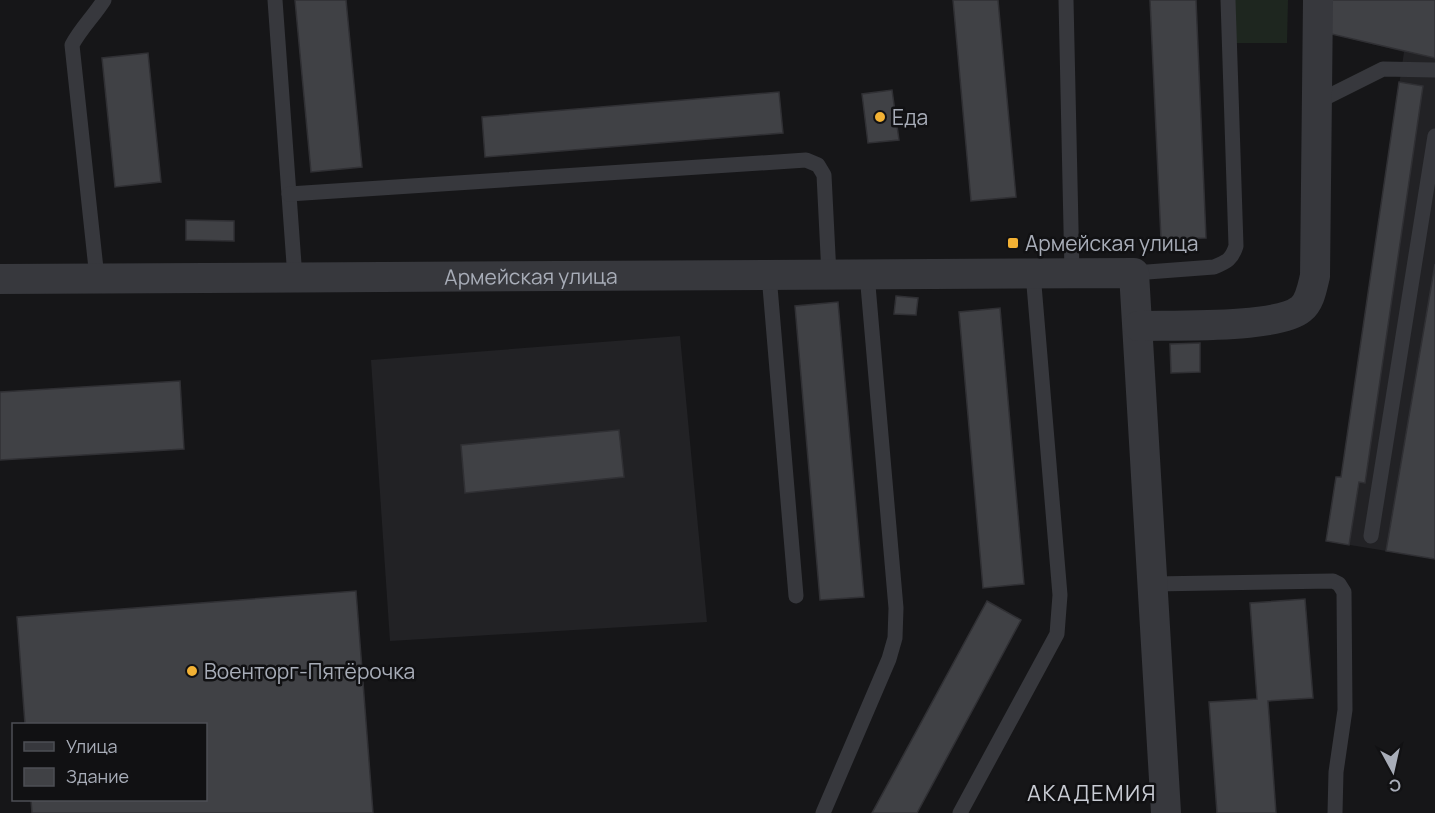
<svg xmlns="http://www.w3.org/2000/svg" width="1435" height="813" font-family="Manrope,sans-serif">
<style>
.built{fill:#222225}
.green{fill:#1e261f}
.building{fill:#404145;stroke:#303034;stroke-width:1.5}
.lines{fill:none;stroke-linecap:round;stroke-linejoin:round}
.lane{stroke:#37383d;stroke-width:15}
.street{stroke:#37383d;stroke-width:30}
.poi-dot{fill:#f2b134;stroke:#111113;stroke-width:2}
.labels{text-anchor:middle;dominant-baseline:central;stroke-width:5;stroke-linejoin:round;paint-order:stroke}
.poi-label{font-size:21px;fill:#a8adb8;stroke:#111113;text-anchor:start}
.street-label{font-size:21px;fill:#a8adb8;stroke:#111113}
.neighbourhood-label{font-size:22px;letter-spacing:1.5px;fill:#c9ccd4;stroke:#111113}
</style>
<rect width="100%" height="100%" fill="#161618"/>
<g class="built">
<path d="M1435,0V559L1326,541L1336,477H1341L1404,52L1327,33Z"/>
<path d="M680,336L707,622L390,641L371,360Z"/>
</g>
<path class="green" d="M1234,0H1288L1287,43H1236Z"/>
<g class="building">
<path d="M295,0H346L362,167L311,172Z"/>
<path d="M953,0H998L1016,197L971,201Z"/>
<path d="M1150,0H1196L1206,238L1161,239Z"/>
<path d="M1332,0H1435V58L1327,33Z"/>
<path d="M148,53L161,182L115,187L102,58Z"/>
<path d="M1399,82L1423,86L1365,483L1359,482L1349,545L1326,541L1336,477H1341Z"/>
<path d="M892,90L899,140L868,143L862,94Z"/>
<path d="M779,92L783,133L485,157L482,117Z"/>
<path d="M186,220L234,221V241L186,240Z"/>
<path d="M1435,264V559L1386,551Z"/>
<path d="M896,296L918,298L916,315L894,314Z"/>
<path d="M838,302L864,597L820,600L795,306Z"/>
<path d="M1000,308L1024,584L983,588L959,312Z"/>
<path d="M1200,343V372L1171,373L1170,344Z"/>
<path d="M180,381L184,449L0,460V392Z"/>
<path d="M619,430L624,477L465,493L461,445Z"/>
<path d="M356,591L373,813H32L31,800H206V724H25L17,617Z"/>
<path d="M1305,599L1313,698L1268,701L1276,813H1217L1209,702L1257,699L1250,603Z"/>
<path d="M987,601L1021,620L999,661L917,813H872Z"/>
</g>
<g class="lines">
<g class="lane">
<path d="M275,0L295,278"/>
<path d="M1066,0L1072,273"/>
<path d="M1317,102L1383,69L1435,70"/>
<path d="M289,194L806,160L818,165L824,175L829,275"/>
<path d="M1134,273L1214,267C1227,262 1232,259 1236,246L1228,0"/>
<path d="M769,275L796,596"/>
<path d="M97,278L72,45C81,28 94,16 104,0"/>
<path d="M1371,536L1435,136"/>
<path d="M1153,584L1333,581L1339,584L1344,592L1345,710L1336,772L1335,813"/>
<path d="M823,813L889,659L895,638L896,608L867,274"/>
<path d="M960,813L1057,634L1060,595L1033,273"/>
</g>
<g class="street">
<path id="s1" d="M0,279L1134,273L1166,813"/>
<path d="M1138,326C1172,325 1277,329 1301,309C1310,302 1312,288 1315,276L1318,0"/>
</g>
</g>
<g class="poi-dot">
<circle cx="880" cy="117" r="6"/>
<rect x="1007" y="237" width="12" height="12" rx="3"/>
<circle cx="192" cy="671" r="6"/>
</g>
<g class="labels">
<g class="poi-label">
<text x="892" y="117">Еда</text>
<text x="1025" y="243">Армейская улица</text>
<text x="204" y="671">Военторг-Пятёрочка</text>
</g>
<g class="street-label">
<text stroke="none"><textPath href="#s1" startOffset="531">Армейская улица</textPath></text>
</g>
<g class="neighbourhood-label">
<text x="1092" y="793">АКАДЕМИЯ</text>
</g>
</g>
<rect x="12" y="723" width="195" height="78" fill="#111113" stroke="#4d4f55" stroke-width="1.5"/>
<rect x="24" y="742" width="30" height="9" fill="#37383d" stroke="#4d4f55" stroke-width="1.5"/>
<text x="66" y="753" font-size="18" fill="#a8adb8">Улица</text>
<rect x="24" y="768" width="30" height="18" fill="#404145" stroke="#4d4f55" stroke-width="1.5"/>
<text x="66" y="783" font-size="18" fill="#a8adb8">Здание</text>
<g transform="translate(1393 771) rotate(172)" stroke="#111113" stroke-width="4.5" paint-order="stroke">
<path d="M0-4.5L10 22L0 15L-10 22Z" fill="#a8adb8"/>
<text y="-9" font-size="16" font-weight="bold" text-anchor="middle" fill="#a8adb8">С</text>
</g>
</svg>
